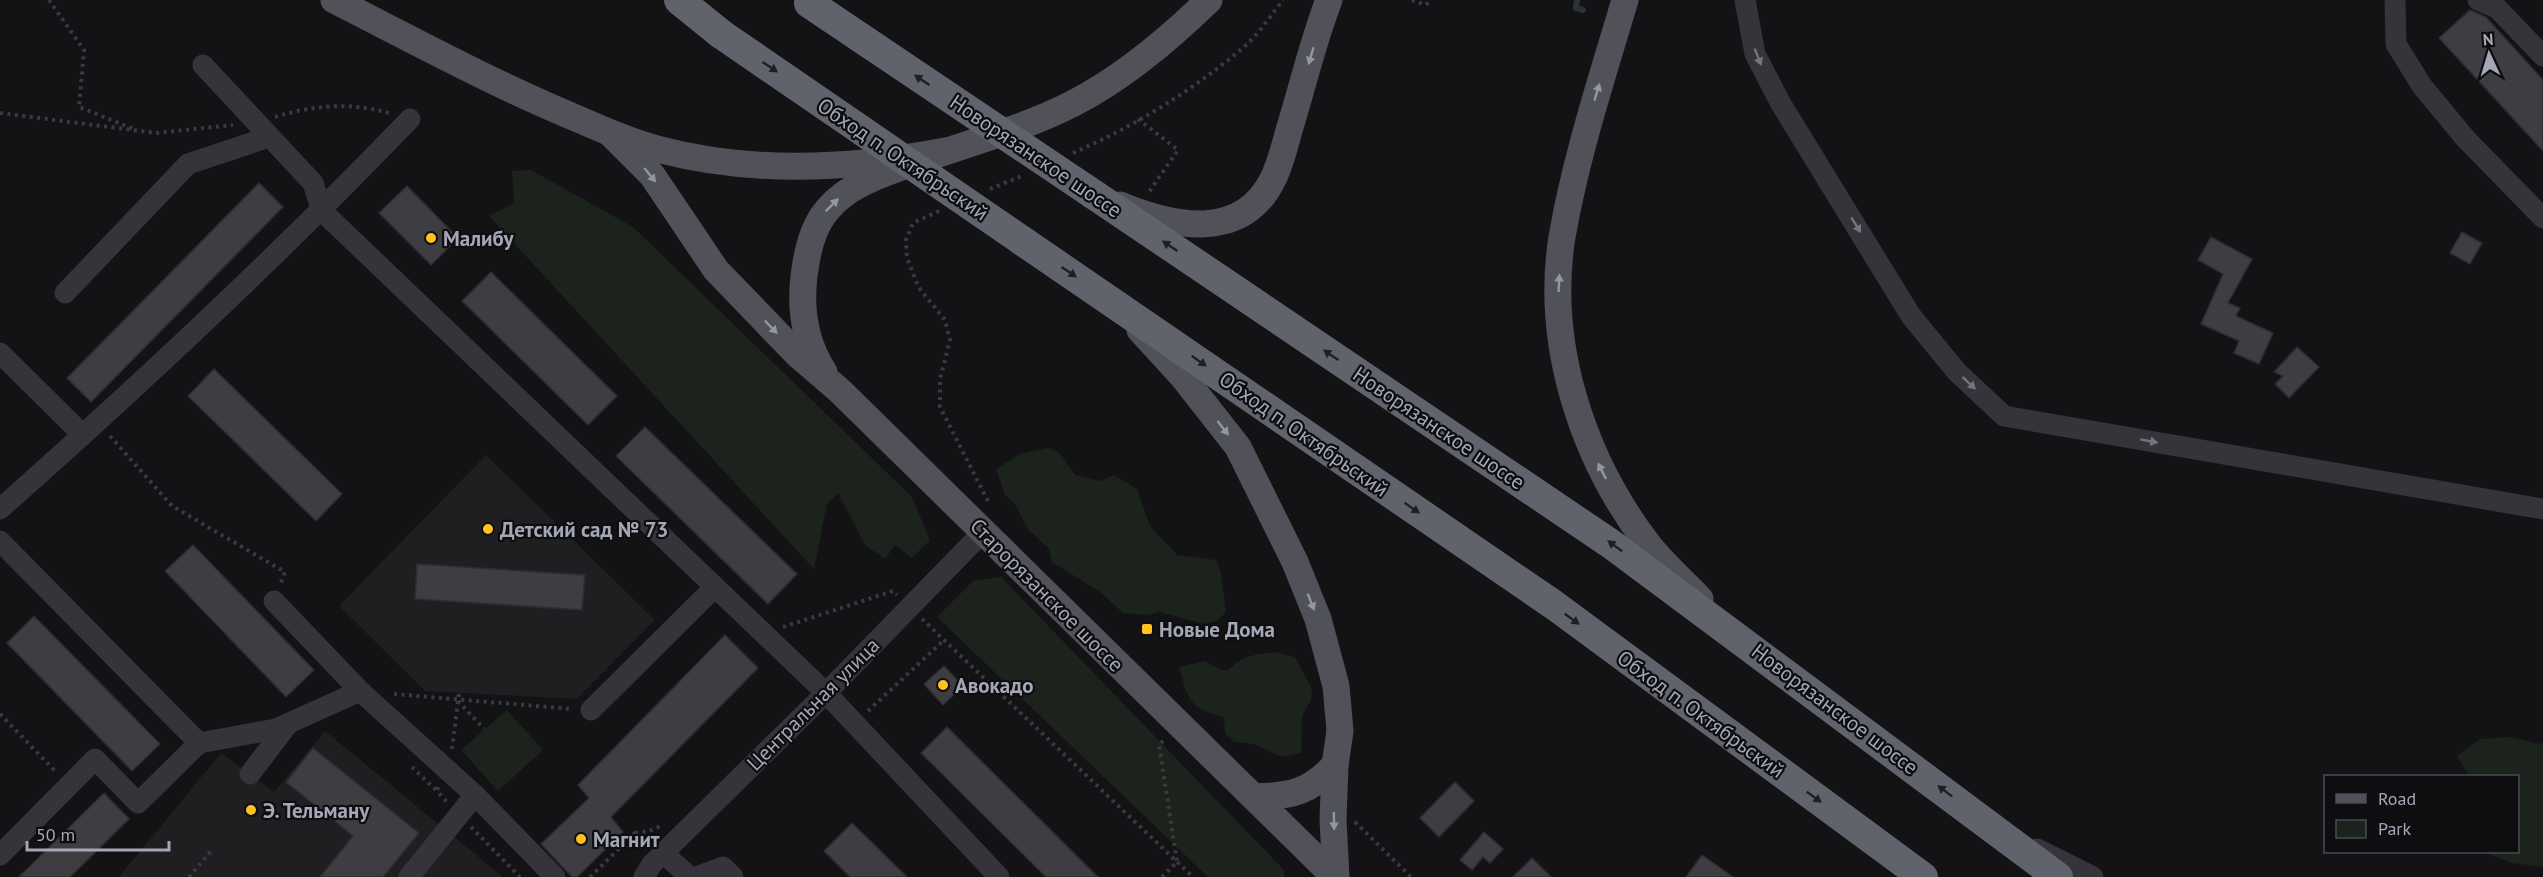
<svg xmlns="http://www.w3.org/2000/svg" width="2543" height="877" font-family="'PT Sans',sans-serif">
<style>
.built{fill:#1f1f22}
.green{fill:#1b231c}
.lines{fill:none;stroke-linecap:round;stroke-linejoin:round}
.stream{stroke:#29313a;stroke-width:6}
.building{fill:#3d3d42;stroke:#2d2d31;stroke-width:1.5}
.path{stroke:#3a3b41;stroke-width:4;stroke-dasharray:3 4.5;stroke-linecap:butt}
.minor{stroke:#34343a;stroke-width:21}
.major{stroke:#505159;stroke-width:27}
.highway{stroke:#60626c;stroke-width:30}
.highway-bridge{stroke:#60626c;stroke-width:30}
.oneway{fill:#9397a3}
.oneway2{fill:#72747e}
.oneway3{fill:#1e1f22}
.poi-dot{fill:#fec122;stroke:#0e0e10;stroke-width:2}
.labels{text-anchor:middle;dominant-baseline:central;stroke-width:4.5;stroke-linejoin:round;paint-order:stroke}
.street-label{font-size:21px;fill:#a4a8b6;stroke:#0e0e10}
.poi-label{font-size:21px;font-weight:bold;fill:#a4a8b6;stroke:#0e0e10;text-anchor:start}
</style>
<rect width="100%" height="100%" fill="#131315"/>
<g class="built">
<path d="M486,455L655,620L577,699L425,691L339,606Z"/>
<path d="M325,731L503,877H119L221,753L274,792Z"/>
</g>
<g class="green">
<path d="M531,170L633,227L912,497L930,540L912,558L895,545L885,559L865,545L838,493L827,504L814,569L489,216L514,203L512,171Z"/>
<path d="M1048,448L1060,453L1075,475L1101,481L1114,475L1137,489L1150,526L1177,555L1216,560L1221,573L1226,612L1217,621L1204,624L1160,612L1147,615L1123,613L1100,592L1052,562L1049,549L1028,529L1015,504L1005,495L996,469L1020,454Z"/>
<path d="M1001,577L1284,870V877H1208L937,617L973,581Z"/>
<path d="M1276,652L1295,657L1312,689L1311,700L1302,716L1301,753L1282,757L1254,744L1234,742L1226,735L1223,717C1188,708 1188,699 1179,667L1205,661C1237,680 1223,666 1247,657C1255,654 1267,653 1276,652Z"/>
<path d="M507,710L543,750L498,791L461,750Z"/>
<path d="M2510,737L2540,744L2543,742V867L2512,863L2486,853L2518,852V776H2469L2457,756L2480,739Z"/>
</g>
<g class="lines">
<path class="stream" d="M1577,0L1576,8L1583,10"/>
</g>
<g class="building">
<path d="M2470,10L2486,17L2543,80V151L2439,38Z"/>
<path d="M259,183L283,207L91,402L67,378Z"/>
<path d="M407,186L458,238L431,265L379,213Z"/>
<path d="M2462,232L2482,243L2470,264L2450,253Z"/>
<path d="M2211,237L2252,259L2228,303L2240,308L2236,316L2273,333L2259,364L2234,353L2239,341L2201,324L2223,274L2198,260Z"/>
<path d="M491,272L617,396L588,425L462,301Z"/>
<path d="M2297,347L2319,367L2289,398L2275,384L2283,376L2274,372Z"/>
<path d="M214,369L342,494L316,521L188,396Z"/>
<path d="M645,427L797,574L768,604L616,456Z"/>
<path d="M193,545L314,670L286,697L165,571Z"/>
<path d="M417,564L585,575L582,610L415,599Z"/>
<path d="M34,616L160,744L132,771L7,643Z"/>
<path d="M725,635L758,668L611,817L623,832L577,877H572L541,844L589,798L578,785Z"/>
<path d="M944,666L963,686L943,705L924,684Z"/>
<path d="M947,727L1098,877H1046L921,753Z"/>
<path d="M313,748L419,833L383,877H320L353,836L286,782Z"/>
<path d="M1455,782L1474,801L1439,837L1420,818Z"/>
<path d="M104,793L129,819L70,877H19Z"/>
<path d="M852,823L907,877H850L824,851Z"/>
<path d="M1484,832L1503,849L1490,863L1483,857L1472,870L1460,860Z"/>
<path d="M1702,855L1733,877H1686Z"/>
<path d="M1532,858L1551,877H1513Z"/>
</g>
<g class="lines">
<g class="path">
<path d="M49,0L84,50L79,107L136,130"/>
<path d="M1412,0L1426,5L1431,0"/>
<path d="M0,113L156,133L233,125"/>
<path d="M275,117C314,105 350,102 389,113"/>
<path d="M1138,119L1178,150L1149,192"/>
<path d="M1073,153C1133,127 1194,90 1245,46C1259,34 1271,15 1283,0"/>
<path d="M990,189L1022,176"/>
<path d="M939,211L913,223L906,240L907,258L919,288L945,320L950,340L940,379V407L990,505"/>
<path d="M110,436L172,506L285,572L280,585"/>
<path d="M922,619L1193,877"/>
<path d="M783,627L893,591L897,595"/>
<path d="M394,694L572,709"/>
<path d="M458,701L484,729"/>
<path d="M868,711L944,640"/>
<path d="M0,714L56,772"/>
<path d="M452,749L459,693"/>
<path d="M412,767L437,791"/>
<path d="M438,787L437,791L447,802"/>
<path d="M1355,822L1411,877"/>
<path d="M471,827L520,877"/>
<path d="M635,833L649,831L663,825"/>
<path d="M189,877L211,851"/>
<path d="M590,877L635,833L641,850"/>
<path d="M1162,877L1177,862L1159,745L1164,740"/>
</g>
<g class="minor">
<path d="M1745,0L1755,54L1781,104L1911,316L1957,372L2004,416L2543,509"/>
<path d="M2395,0L2396,44L2422,86L2465,138L2543,218"/>
<path d="M2478,0L2497,8L2543,56"/>
<path d="M203,65L313,183L322,211L826,693L999,877"/>
<path d="M65,293L188,164L269,137"/>
<path d="M0,353L83,435"/>
<path d="M0,509C141,384 279,255 410,119"/>
<path d="M0,541L199,743L276,729L360,691L475,795L555,877"/>
<path d="M274,601L360,691"/>
<path d="M591,710L715,587"/>
<path d="M250,774L288,724"/>
<path d="M2037,849L2093,877"/>
<path d="M663,853L690,877"/>
<path d="M0,855L95,759L138,803L199,743"/>
<path d="M409,877L475,795"/>
<path d="M644,877L652,864L826,693L983,532"/>
<path d="M696,877L723,867L733,877"/>
</g>
<g class="major">
<path d="M334,0C413,40 490,82 571,116C601,129 630,142 661,150C754,174 852,169 945,151"/>
<path d="M1625,0C1602,78 1576,156 1562,237C1545,344 1582,457 1647,543C1662,563 1683,581 1700,599"/>
<path d="M610,133L652,175L716,270L797,354L840,391L1335,877"/>
<path d="M1120,205C1173,227 1242,242 1273,179C1281,163 1285,144 1290,127C1303,85 1313,41 1329,0"/>
<path d="M1140,330L1183,377L1238,447L1295,562L1318,619L1336,686L1340,731L1335,765L1333,820L1336,877"/>
<path d="M824,372C805,343 800,310 804,276C807,253 812,227 828,209C848,185 882,174 910,164C964,144 1021,130 1072,104C1123,78 1168,40 1209,0"/>
<path d="M1255,797C1292,796 1310,792 1335,765"/>
</g>
<g class="highway">
<path d="M679,0L721,34"/>
<path d="M1093,194L1611,544L2058,877"/>
<path d="M1021,240L1554,605L1923,877"/>
</g>
<g class="highway-bridge">
<path d="M809,3L1093,194"/>
<path d="M721,34L1021,240"/>
</g>
</g>
<defs><path id="oneway-solid" d="M-6-.8H1V-3.2L6.5 0L1 3.2V.8H-6Z" transform="scale(1.5)"/></defs>
<g class="oneway">
<use href="#oneway-solid" transform="translate(1311 56) rotate(106)"/>
<use href="#oneway-solid" transform="translate(1597 92) rotate(-73)"/>
<use href="#oneway-solid" transform="translate(650 175) rotate(51)"/>
<use href="#oneway-solid" transform="translate(832 205) rotate(-45)"/>
<use href="#oneway-solid" transform="translate(1559 283) rotate(-87)"/>
<use href="#oneway-solid" transform="translate(771 327) rotate(46)"/>
<use href="#oneway-solid" transform="translate(1223 428) rotate(52)"/>
<use href="#oneway-solid" transform="translate(1602 471) rotate(-117)"/>
<use href="#oneway-solid" transform="translate(1311 602) rotate(68)"/>
<use href="#oneway-solid" transform="translate(1334 821) rotate(89)"/>
</g>
<g class="oneway2">
<use href="#oneway-solid" transform="translate(1758 57) rotate(68)"/>
<use href="#oneway-solid" transform="translate(1856 225) rotate(58)"/>
<use href="#oneway-solid" transform="translate(1969 383) rotate(43)"/>
<use href="#oneway-solid" transform="translate(2149 441) rotate(10)"/>
</g>
<g class="oneway3">
<use href="#oneway-solid" transform="translate(770 67) rotate(34)"/>
<use href="#oneway-solid" transform="translate(922 80) rotate(-146)"/>
<use href="#oneway-solid" transform="translate(1170 246) rotate(-146)"/>
<use href="#oneway-solid" transform="translate(1069 272) rotate(34)"/>
<use href="#oneway-solid" transform="translate(1331 355) rotate(-146)"/>
<use href="#oneway-solid" transform="translate(1199 361) rotate(35)"/>
<use href="#oneway-solid" transform="translate(1412 508) rotate(35)"/>
<use href="#oneway-solid" transform="translate(1615 546) rotate(-144)"/>
<use href="#oneway-solid" transform="translate(1572 619) rotate(36)"/>
<use href="#oneway-solid" transform="translate(1945 791) rotate(-143)"/>
<use href="#oneway-solid" transform="translate(1814 797) rotate(36)"/>
</g>
<g class="poi-dot">
<circle cx="431" cy="238" r="6"/>
<circle cx="488" cy="529" r="6"/>
<rect x="1141" y="623" width="12" height="12" rx="3"/>
<circle cx="943" cy="685" r="6"/>
<circle cx="251" cy="810" r="6"/>
<circle cx="581" cy="839" r="6"/>
</g>
<g class="labels">
<g class="street-label">
<text transform="translate(1036 156) rotate(34)">Новорязанское шоссе</text>
<text transform="translate(903 159) rotate(34)">Обход п. Октябрьский</text>
<text transform="translate(1439 428) rotate(34)">Новорязанское шоссе</text>
<text transform="translate(1304 434) rotate(35)">Обход п. Октябрьский</text>
<text transform="translate(1047 595) rotate(45)">Старорязанское шоссе</text>
<text transform="translate(813 704) rotate(-45)">Центральная улица</text>
<text transform="translate(1835 709) rotate(37)">Новорязанское шоссе</text>
<text transform="translate(1701 714) rotate(36)">Обход п. Октябрьский</text>
</g>
<g class="poi-label">
<text x="443" y="238">Малибу</text>
<text x="500" y="529">Детский сад № 73</text>
<text x="1159" y="629">Новые Дома</text>
<text x="955" y="685">Авокадо</text>
<text x="263" y="810">Э. Тельману</text>
<text x="593" y="839">Магнит</text>
</g>
</g>
<rect x="2324" y="775" width="195" height="78" fill="#0e0e10" stroke="#4a4c52" stroke-width="1.5"/>
<rect x="2336" y="794" width="30" height="9" fill="#505159" stroke="#4a4c52" stroke-width="1.5"/>
<text x="2378" y="805" font-size="18" fill="#a4a8b6">Road</text>
<rect x="2336" y="820" width="30" height="18" fill="#1b231c" stroke="#4a4c52" stroke-width="1.5"/>
<text x="2378" y="835" font-size="18" fill="#a4a8b6">Park</text>
<g transform="translate(2489 54) rotate(356)" stroke="#0e0e10" stroke-width="4.5" paint-order="stroke">
<path d="M0-4.5L10 22L0 15L-10 22Z" fill="#a4a8b6"/>
<text y="-9" font-size="16" font-weight="bold" text-anchor="middle" fill="#a4a8b6">N</text>
</g>
<path d="M27 841v9h142v-9" fill="none" stroke="#a4a8b6" stroke-width="3"/>
<text x="36" y="841" font-size="18" fill="#a4a8b6" stroke="#0e0e10" stroke-width="4.5" paint-order="stroke">50 m</text>
</svg>
